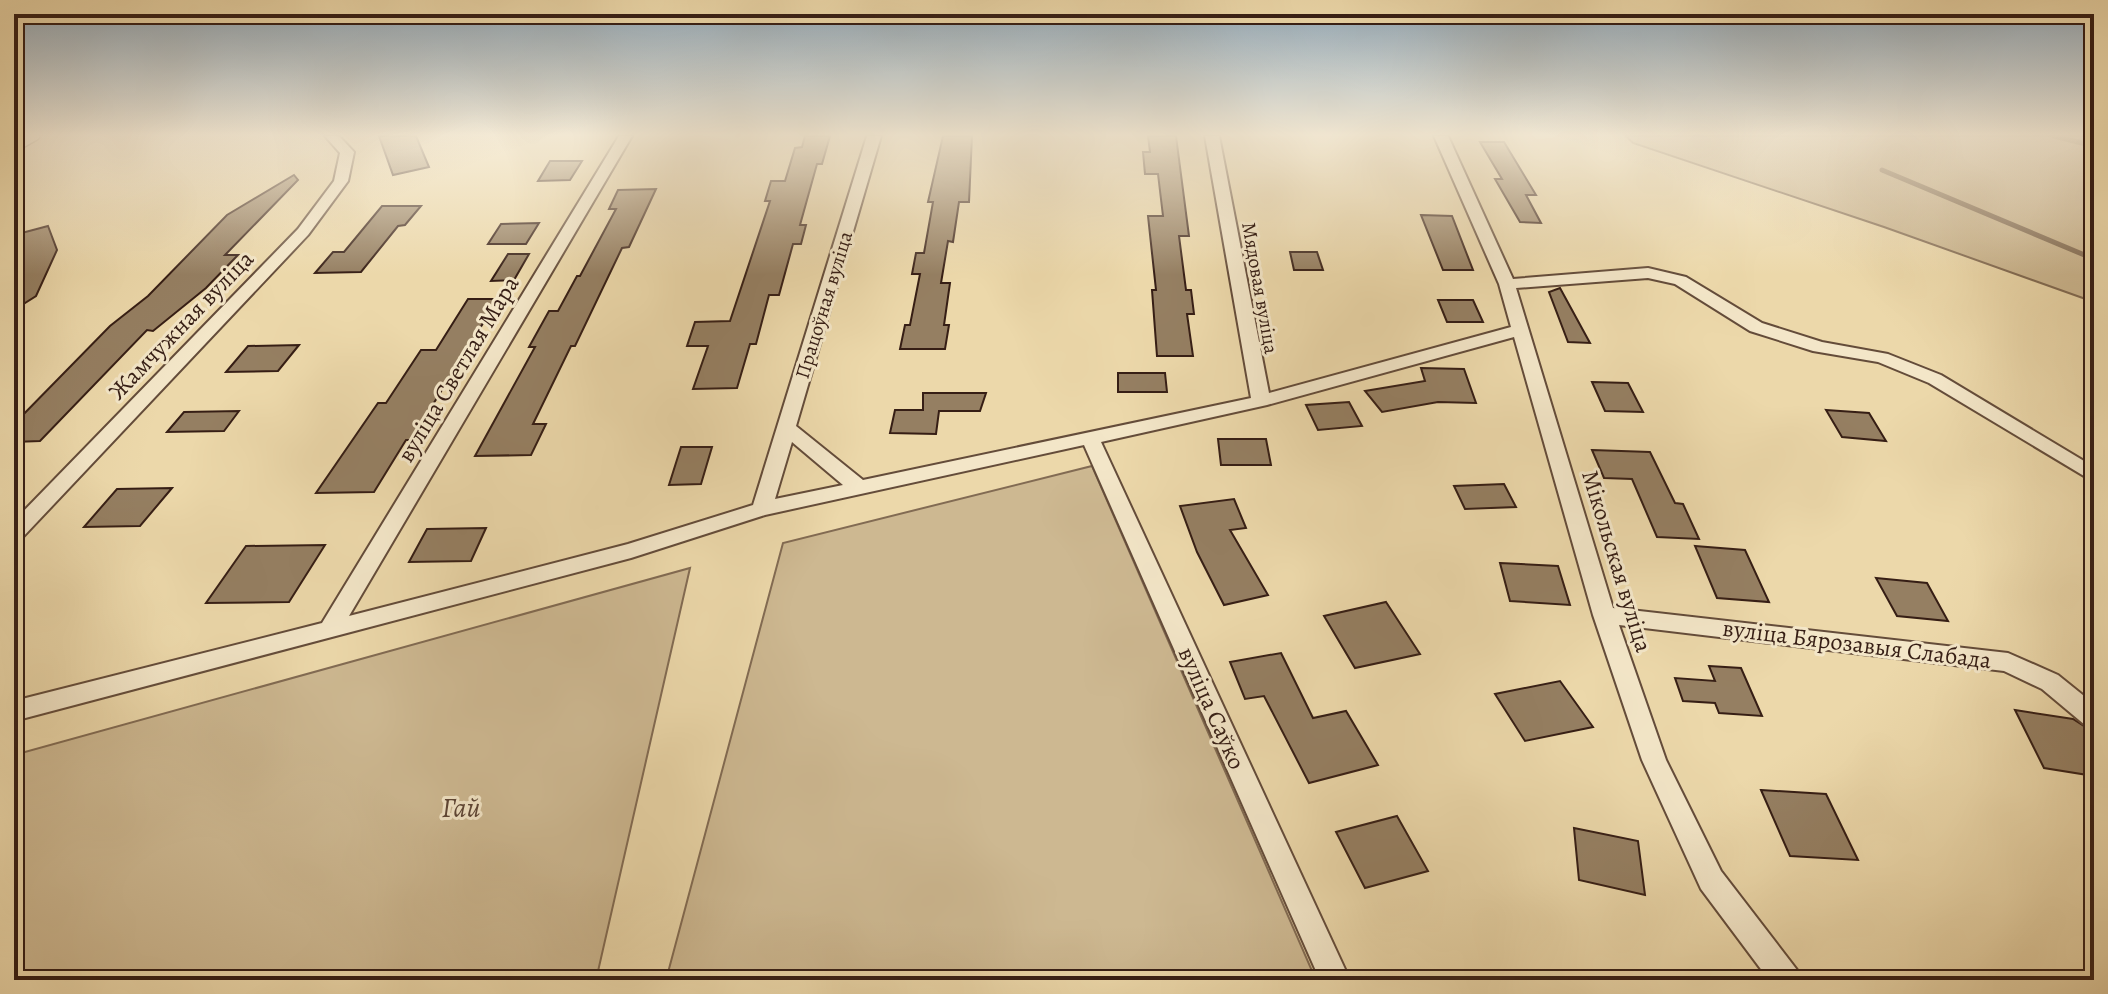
<svg xmlns="http://www.w3.org/2000/svg" width="2108" height="994" font-family="Alegreya,serif">
<style>
.green{fill:#cdb891;stroke:#826b53;stroke-width:2}
.lines{fill:none;stroke-linecap:round;stroke-linejoin:round}
.stream{stroke:#7e6850;stroke-width:5}
.building{fill:#957f62;stroke:#361e15;stroke-width:2}
.lane-casing{stroke:#644c3a;stroke-width:11}
.street-casing{stroke:#644c3a;stroke-width:4}
.lane{stroke:#f3e6c8;stroke-width:8}
.street{fill:#f3e6c8;fill-rule:evenodd}
.labels{text-anchor:middle;dominant-baseline:central;stroke-width:6;stroke-linejoin:round;paint-order:stroke}
.far-street-label{font-size:20px;fill:#361e15;stroke:#f3e6c8}
.street-label{font-size:24px;fill:#361e15;stroke:#f3e6c8}
.near-park-label{font-size:28px;font-style:italic;fill:#5c4434;stroke:#f3e6c8}
</style>
<rect width="100%" height="100%" fill="#ecd8aa"/>
<filter id="stains"><feTurbulence type="fractalNoise" baseFrequency=".0025" numOctaves="4"/><feColorMatrix values="0 0 0 0 .2 0 0 0 0 .09 0 0 0 0 .02 0 0 0 .5 -.17"/></filter>
<radialGradient id="worn" r=".72"><stop offset=".6" stop-color="#630" stop-opacity="0"/><stop offset="1" stop-color="#630" stop-opacity=".3"/></radialGradient>
<g class="green">
<path d="M1626,136H2094V302L1884,227L1633,143Z"/>
<path d="M1092,466L1316,980H666L783,543Z"/>
<path d="M690,568L596,980H14V755Z"/>
</g>
<g class="lines">
<g class="stream">
<path d="M2054,136L2094,146"/>
<path d="M1882,170L2094,259"/>
</g>
</g>
<g class="building">
<path d="M379,136H416L429,167L393,175Z"/>
<path d="M805,136H830L822,164H817L800,225H806L801,244H793L779,295H769L756,344H750L737,388L693,389L708,346H687L695,322L730,321L770,201H765L771,181H785L795,148L802,147Z"/>
<path d="M943,136H972L969,202H959L953,242L948,241L941,283H950L944,325H949L945,349H900L905,325H910L920,274H912L916,253H924L933,202H928Z"/>
<path d="M1148,136H1176L1189,236H1179L1186,290H1191L1194,314H1187L1193,356H1157L1152,290H1156L1148,216H1163L1158,174H1145L1143,152H1150Z"/>
<path d="M1480,142H1504L1536,195H1526L1541,223L1520,222L1495,179H1502Z"/>
<path d="M550,161H582L570,180L538,181Z"/>
<path d="M294,175L298,180L225,255H238L206,288L153,331L147,330L40,441L14,442V424L110,326L148,296L227,215Z"/>
<path d="M656,189L629,247L622,248L575,346H571L533,424H546L531,455L475,456L535,347H529L549,311H558L577,276H580L616,209H609L618,190Z"/>
<path d="M382,206H421L405,225L398,226L361,272L315,273L333,252H344Z"/>
<path d="M1421,215L1452,216L1473,270H1443Z"/>
<path d="M539,223L526,244H488L501,224Z"/>
<path d="M48,226L57,250L36,296L14,310V235Z"/>
<path d="M1290,252H1317L1323,270H1294Z"/>
<path d="M508,254H529L514,280L491,281Z"/>
<path d="M1560,288L1590,343L1568,342L1549,292Z"/>
<path d="M468,299H498L411,440H406L374,492L316,493L378,403H386L421,350H436Z"/>
<path d="M1438,300H1473L1483,322H1447Z"/>
<path d="M299,345L278,371L226,372L248,346Z"/>
<path d="M1421,368L1464,369L1476,403L1438,402L1382,412L1365,391L1425,381Z"/>
<path d="M1118,373H1165L1167,392H1118Z"/>
<path d="M1592,382L1628,383L1643,412L1605,411Z"/>
<path d="M923,393H986L980,411H939L936,434L890,433L895,410H923Z"/>
<path d="M1349,402L1362,426L1318,430L1306,405Z"/>
<path d="M1826,410L1869,413L1886,441L1842,437Z"/>
<path d="M239,411L224,431L167,432L184,412Z"/>
<path d="M1218,439H1266L1271,465H1221Z"/>
<path d="M681,447H712L701,484L669,485Z"/>
<path d="M1592,450L1650,452L1675,503L1683,504L1699,539L1657,537L1632,479L1604,478Z"/>
<path d="M1504,484L1516,507L1465,509L1454,486Z"/>
<path d="M172,488L140,526L84,527L117,489Z"/>
<path d="M1234,499L1246,528L1230,530L1268,595L1224,605L1197,552L1180,506Z"/>
<path d="M486,528L471,561L409,562L427,529Z"/>
<path d="M325,545L289,602L206,603L246,546Z"/>
<path d="M1695,546L1745,550L1769,602L1717,598Z"/>
<path d="M1500,563L1558,566L1570,605L1510,601Z"/>
<path d="M1876,578L1927,583L1948,621L1897,616Z"/>
<path d="M1386,602L1420,654L1355,668L1324,616Z"/>
<path d="M1281,653L1313,718L1346,711L1378,765L1309,783L1264,696L1245,699L1230,662Z"/>
<path d="M1709,666L1741,668L1762,716L1719,713L1715,703L1683,701L1675,678L1715,681Z"/>
<path d="M1560,681L1593,727L1525,741L1495,694Z"/>
<path d="M2015,710L2073,719L2090,730L2094,738V776L2044,768Z"/>
<path d="M1761,790L1826,794L1858,860L1790,856Z"/>
<path d="M1397,816L1428,871L1365,888L1336,832Z"/>
<path d="M1574,828L1638,841L1645,895L1579,880Z"/>
</g>
<g class="lines">
<defs>
<path id="lane" d="M14,148L35,136"/>
<g id="street">
<path d="M325,136H339L354,152L348,181L308,235L21,539L14,541V521L298,229L334,181L340,153Z"/>
<path d="M619,136H632L349,616L628,544L753,505L867,136H881L796,426L863,480L1251,398L1205,136H1219L1269,393L1511,327L1499,284L1434,136H1448L1513,279L1648,268L1686,277L1762,323L1822,342L1888,354L1941,375L2094,467V482L1929,383L1878,362L1813,351L1750,331L1675,284L1648,278L1516,288L1613,608L2008,653L2058,675L2094,704V728L2085,725L2042,689L2004,671L1619,625L1666,760L1721,871L1797,970L1802,980H1769L1701,889L1642,760L1593,615L1514,337L1267,405L1101,442L1350,980H1320L1084,445L765,515L631,558L14,721V701L322,623ZM792,442L843,485L775,499Z"/>
</g>
</defs>
<use href="#lane" class="lane-casing"/>
<use href="#street" class="street-casing"/>
<use href="#lane" class="lane"/>
<use href="#street" class="street"/>
</g>
<linearGradient id="sky" x2="0" y2="1"><stop stop-color="#91a9bb"/><stop offset="0.49" stop-color="#f6edd9"/><stop offset="1" stop-color="#f6edd9" stop-opacity="0"/></linearGradient>
<rect width="2108" height="275" fill="url(#sky)"/>
<g class="labels">
<g class="far-street-label">
<text transform="translate(1260 288) rotate(80)">Мядовая вуліца</text>
<text transform="translate(824 305) rotate(-73)">Працоўная вуліца</text>
</g>
<g class="street-label">
<text transform="translate(181 325) rotate(-46)">Жамчужная вуліца</text>
<text transform="translate(458 369) rotate(-59)">вуліца Светлая Мара</text>
<text transform="translate(1617 561) rotate(73)">Мікольская вуліца</text>
<text transform="translate(1857 644) rotate(7)">вуліца Бярозавыя Слабада</text>
<text transform="translate(1212 708) rotate(66)">вуліца Саўко</text>
</g>
<g class="near-park-label">
<text x="461" y="808">Гай</text>
</g>
</g>
<rect width="2108" height="994" fill="none" stroke="#ecd8aa" stroke-width="48"/>
<rect x="16" y="16" width="2076" height="962" fill="none" stroke="#361e15" stroke-width="4"/>
<rect x="24" y="24" width="2060" height="946" fill="none" stroke="#361e15" stroke-width="2"/>
<rect width="100%" height="100%" filter="url(#stains)"/>
<rect width="100%" height="100%" fill="url(#worn)"/>
</svg>
